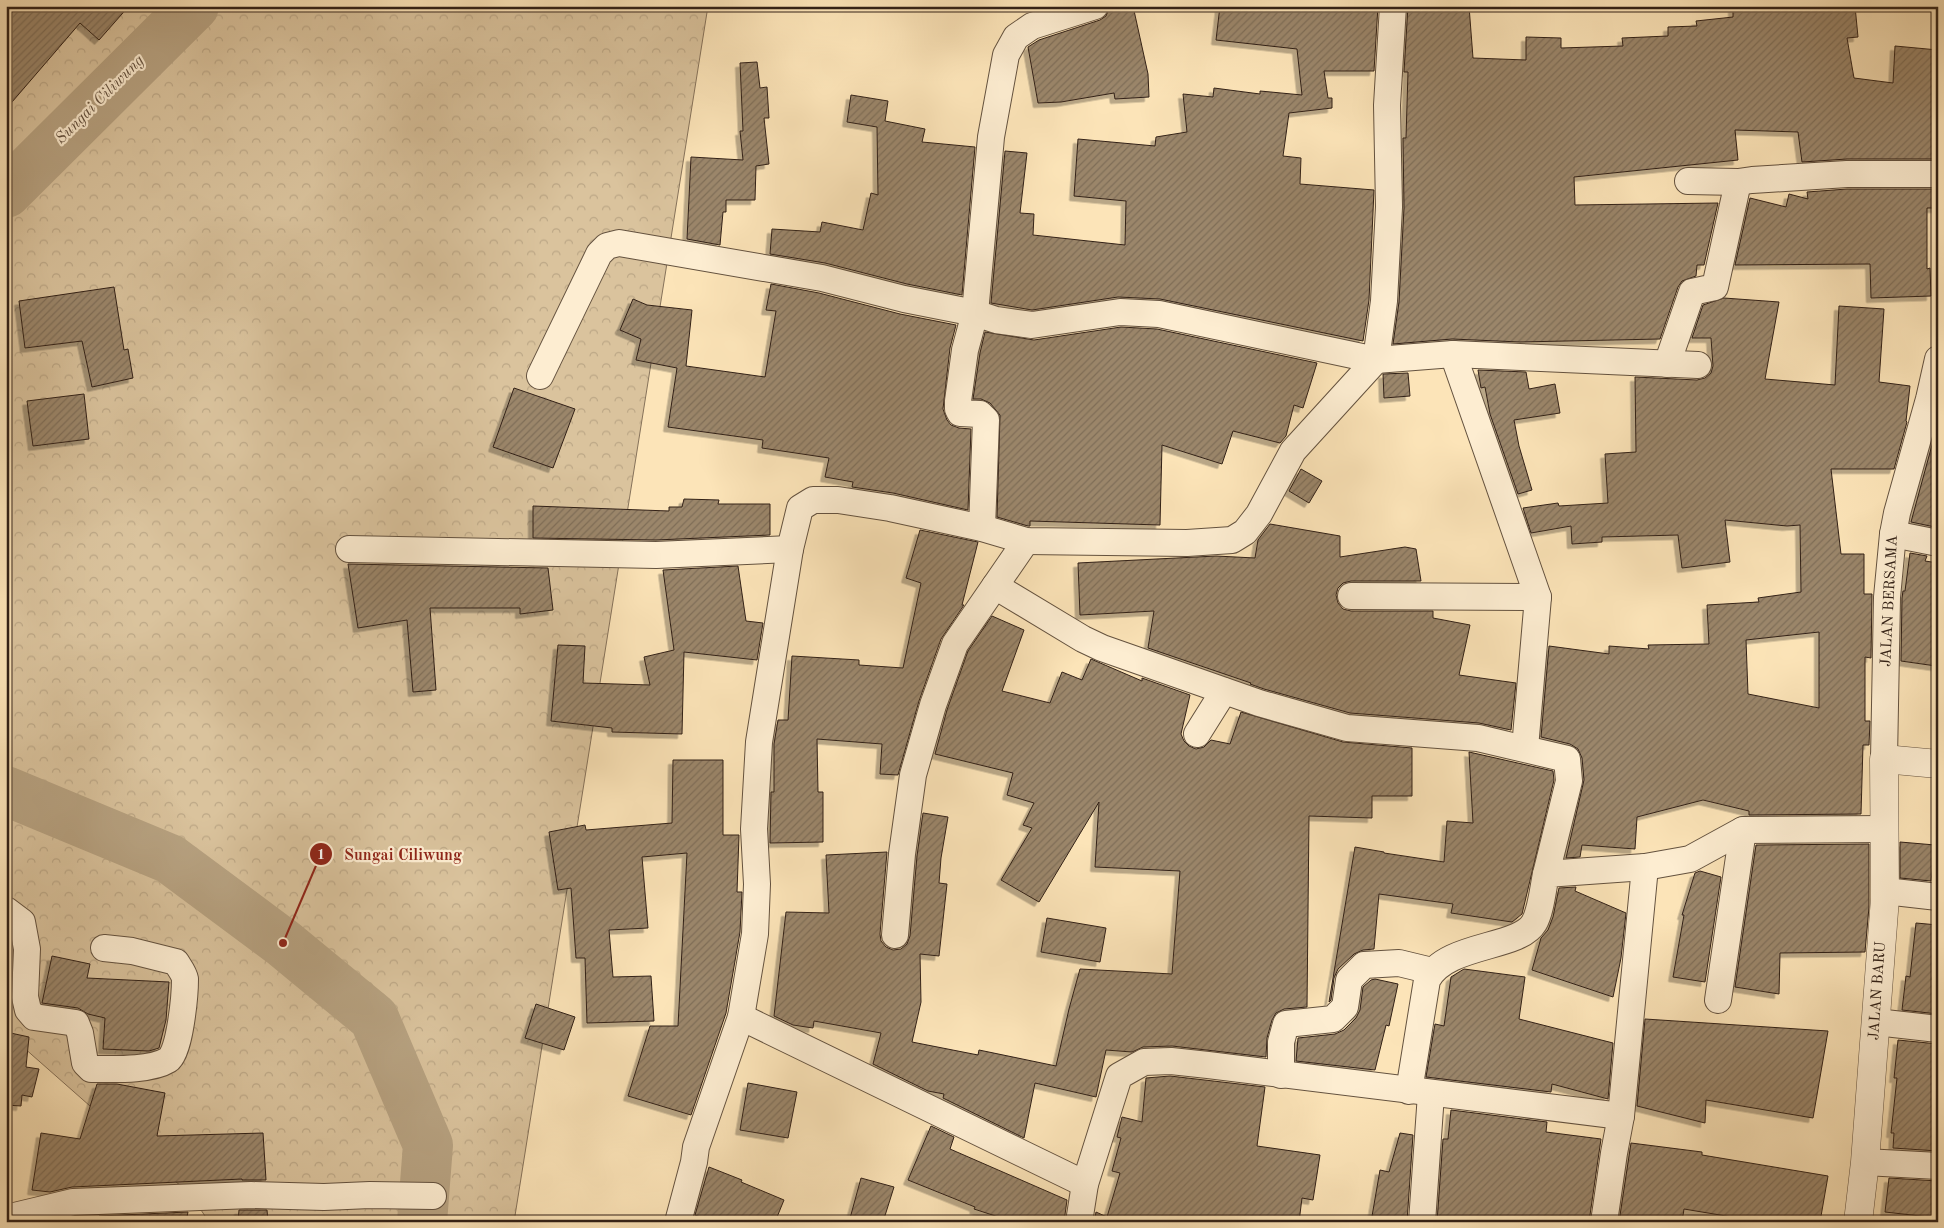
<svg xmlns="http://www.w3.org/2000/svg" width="1944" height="1228" font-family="'Old Standard TT',serif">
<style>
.forest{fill:url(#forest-crowns);stroke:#86725a}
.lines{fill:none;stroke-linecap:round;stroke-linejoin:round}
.river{stroke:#b7a281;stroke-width:50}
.building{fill:url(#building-hatch);stroke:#322117;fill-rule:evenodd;filter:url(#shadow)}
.minor-casing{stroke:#64523f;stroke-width:28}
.tertiary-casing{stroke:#64523f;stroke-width:29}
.minor{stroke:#fdedd1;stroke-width:26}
.tertiary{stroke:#fdedd1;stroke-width:28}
.labels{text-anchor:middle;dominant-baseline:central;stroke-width:4.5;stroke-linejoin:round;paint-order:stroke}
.street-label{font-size:15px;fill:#322117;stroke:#fdedd1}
.water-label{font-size:16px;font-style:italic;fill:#614e3c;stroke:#fdedd1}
.leader{fill:none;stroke:#8f2418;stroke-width:2}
.callout-dot{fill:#8f2418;stroke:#fdedd1;stroke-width:2}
.mark-label{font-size:15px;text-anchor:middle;font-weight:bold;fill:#fff}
.callout-label{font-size:16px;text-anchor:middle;font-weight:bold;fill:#8f2418;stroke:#fdedd1;stroke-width:4.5;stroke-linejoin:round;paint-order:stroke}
</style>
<defs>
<pattern id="forest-crowns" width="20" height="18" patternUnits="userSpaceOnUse" patternTransform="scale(1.25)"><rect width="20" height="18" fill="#dac39d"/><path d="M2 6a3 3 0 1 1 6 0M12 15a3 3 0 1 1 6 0" fill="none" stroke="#bca786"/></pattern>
<pattern id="building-hatch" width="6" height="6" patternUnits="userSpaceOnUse" patternTransform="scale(1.25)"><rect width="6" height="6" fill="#9b866b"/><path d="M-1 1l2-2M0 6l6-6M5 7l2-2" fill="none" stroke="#7f6d57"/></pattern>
<filter id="shadow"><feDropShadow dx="-4.5" dy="4.5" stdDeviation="0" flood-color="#0004"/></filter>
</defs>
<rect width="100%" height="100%" fill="#fce4b8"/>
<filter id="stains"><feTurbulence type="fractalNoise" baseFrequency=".004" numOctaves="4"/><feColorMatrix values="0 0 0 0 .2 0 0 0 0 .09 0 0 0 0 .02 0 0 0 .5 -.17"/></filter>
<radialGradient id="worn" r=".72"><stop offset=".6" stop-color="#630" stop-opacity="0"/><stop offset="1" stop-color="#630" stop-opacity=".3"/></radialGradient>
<path class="forest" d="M6,6H708L514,1222H209L191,1195L6,1032Z"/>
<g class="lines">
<g class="river">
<path d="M6,193L194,6"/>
<path d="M6,791L170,859L283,943L374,1018L428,1145L422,1222"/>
</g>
</g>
<g class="building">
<path d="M6,6H129L99,40L80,23L6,109Z"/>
<path d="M1110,6H1133L1148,74L1149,97L1115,99L1114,93L1061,102L1038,103L1028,47L1039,40L1100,20L1106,16Z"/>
<path d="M1220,6H1378L1374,71H1324L1328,98H1332V108L1289,113L1283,156L1301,158L1300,184L1374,190L1369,300L1363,341L1160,299L1118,297L1032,310L991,303L1005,151L1027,153L1020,213L1034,214L1033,235L1125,245L1126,201L1074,196L1078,139L1155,146L1156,137L1187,132L1183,94L1213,97L1214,88L1260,94V91L1302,95L1297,49L1216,40Z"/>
<path d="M1408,6H1469L1473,58L1526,60V37L1561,38V48L1623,46L1622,38L1668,36V27L1697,26L1696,21L1733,17V6H1855L1858,37L1847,38L1854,78L1893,83L1895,46L1938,50V159H1847L1802,162L1798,132L1735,130L1738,160L1574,177L1575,205L1718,203L1704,265H1697L1696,276L1682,281L1678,287L1660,339L1520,342L1452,339L1393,344L1399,302L1404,208L1403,138H1406L1408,72H1404Z"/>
<path d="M757,62L760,88L767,87L769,118H764L769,164L756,166L755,200H726V212H723L720,245L687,239L691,157L743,160L740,131H743L740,63Z"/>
<path d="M851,95L888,101L885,121L925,129L922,142L975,147L962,295L907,284L825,263L770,254L772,229L820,232L822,222L863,230L871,193L878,195L877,127L847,122Z"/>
<path d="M1847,189H1938V208H1927V269L1930,268L1931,296L1871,298L1870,264L1735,265L1750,198L1786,207L1789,194L1808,199L1807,192Z"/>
<path d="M771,284L819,293L900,314L956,325L950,348L943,409L947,420L951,425L959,428L971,429L968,510L893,493L852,487L853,482L825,477L829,458L762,448L763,440L668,427L677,368L636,360L641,339L620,330L633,299L647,305L692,310L686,366L765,377L776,311L766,310Z"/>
<path d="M114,287L124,350L128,349L133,378L92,387L82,341L25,348L19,301Z"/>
<path d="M1724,298L1779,302L1765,379L1835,385L1839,306L1884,309L1879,382L1910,386L1906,421L1907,422L1894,469H1831L1841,554H1864V594H1872L1871,658L1865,657V721H1870L1869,745H1863L1861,814L1749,815V811L1703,800L1637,817L1635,849L1582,845L1580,857L1566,858L1584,780L1582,758L1578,749L1570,744L1541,737L1549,646L1609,654V646L1649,649L1648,645L1709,644L1707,605L1759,602L1758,598L1801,592L1800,525L1787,526L1725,520L1730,562L1682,568L1678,535L1602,537V542L1572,544L1571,526L1531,533L1523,508L1558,503L1559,506L1608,503L1605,454L1636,452L1635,377L1697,380L1705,378L1711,373L1713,366L1711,338H1692L1703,305ZM1819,632V708L1748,694L1746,640Z"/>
<path d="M1121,327L1157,329L1317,363L1303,408L1294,405L1286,436L1280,443L1233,431L1222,464L1162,445L1160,525L1030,521V526H1028L997,517L1000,415L990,403L981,399H973L980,353L985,332L1034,340Z"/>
<path d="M1478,370L1526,372L1529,389L1555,384L1560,413L1514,420L1519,446L1532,490L1518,494L1490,414L1485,387L1481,388Z"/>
<path d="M1408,373L1410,396L1384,398L1383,374Z"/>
<path d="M514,388L575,409L553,468L493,447Z"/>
<path d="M84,394L89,439L33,446L27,401Z"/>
<path d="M1938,423V516L1935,527L1911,522Z"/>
<path d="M1301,469L1322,481L1309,503L1289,491Z"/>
<path d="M684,499L719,500L718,504H770V535L656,540L533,538V506L669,511V507H682Z"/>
<path d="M1270,524L1340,536V557L1405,547L1416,549L1421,581H1351L1343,583L1338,588L1336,595L1338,603L1343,609L1351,611H1433V618L1470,625L1459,675L1516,683L1511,730L1479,723L1350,713L1264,689L1250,684L1251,683L1148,648L1154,611L1080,615L1078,563L1216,556L1255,558L1258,540Z"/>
<path d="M920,530L978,542L962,605H964L941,639L919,701L898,775L880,774L882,744L817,739L818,792H823V842L770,843L771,792H774V744L778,720H788L792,656L859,660V665L903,668L921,583L906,578Z"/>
<path d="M1910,553L1927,556L1925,561L1938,563V648L1936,666L1901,661L1902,598L1903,591H1905Z"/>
<path d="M348,564L548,568L553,610L520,614V608H430L436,690L413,692L407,620L358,628Z"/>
<path d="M738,566L746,621L763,623L757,660L684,652L682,734L612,732V728L551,721L558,645L585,646L583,683L650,685L644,657L674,650L663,570Z"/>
<path d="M992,616L1024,630L1002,691L1050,703L1062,672L1082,680L1091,659L1142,681V678L1190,695L1181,734L1184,741L1189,746L1196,749L1204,747L1211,740L1230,744L1241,712L1343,742L1412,748V796H1372V818L1309,816L1307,1007L1284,1009L1276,1013L1272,1020L1267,1038L1266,1057L1172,1046L1143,1047L1132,1052L1106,1050L1096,1097L1035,1083L1024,1138L943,1098L944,1094L928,1091L873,1064L881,1033L814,1021L813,1028L793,1025L774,1016L786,912L829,913L826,855L887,852L880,934L881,941L886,947L893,950L901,949L907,944L910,936L917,856L923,813L948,817L941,858L939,883L947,884L939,956L920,954L921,1002L912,1042L978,1055L979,1050L1056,1066L1069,1009L1080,969L1172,974L1180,871L1095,867L1099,802L1039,902L1001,880L1032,828L1023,825L1034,803L1007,795L1013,773L935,754L947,710L968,651Z"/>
<path d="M1469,752L1553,771L1554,780L1522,914L1512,922L1451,913L1453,904L1379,894L1374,949L1363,950L1354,954L1338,969L1334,978L1331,1000L1329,1002L1355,847L1384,852V853L1444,862L1447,821L1473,823Z"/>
<path d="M673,760H723V835H739L737,892H742L740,932L726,1013L691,1115L628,1096L650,1026H678L687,853L642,857L648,928L609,930L613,977L651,976L654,1021L587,1023L585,958H576L571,888L558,890L549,832L585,825L586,830L672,823Z"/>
<path d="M1900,842L1935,845L1931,881L1900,878Z"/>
<path d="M1869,844V907L1865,952L1780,953L1779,994L1735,987L1756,845Z"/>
<path d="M1700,871L1721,877L1705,982L1673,977L1684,915H1682L1695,873Z"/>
<path d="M1576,887L1575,891L1626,913L1621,958L1613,997L1532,970L1541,938L1548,930L1553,917L1559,888Z"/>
<path d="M1047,918L1106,928L1100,962L1041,952Z"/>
<path d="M1916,923L1938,925L1932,980H1938V1014L1902,1010L1906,976L1910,977Z"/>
<path d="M52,956L90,964L87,978L169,982L166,1020L159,1048L149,1051L103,1049L105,1018L88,1014L78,1008L42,1003Z"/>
<path d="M1464,969L1525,977L1519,1019L1613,1043L1608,1099L1552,1084L1551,1092L1426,1077L1435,1024L1444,1026L1451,977Z"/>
<path d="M1375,979L1398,984L1389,1026L1386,1025L1375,1070L1296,1061L1298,1038L1335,1034L1344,1030L1356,1018L1360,1010L1363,987L1371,980Z"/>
<path d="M536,1004L575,1017L564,1050L525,1038Z"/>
<path d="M1645,1019L1828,1031L1813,1118L1706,1100L1705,1123L1637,1106Z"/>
<path d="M6,1032L29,1037L26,1067L39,1069L32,1097L22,1095L21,1106L6,1105Z"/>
<path d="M1898,1040L1938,1044V1151L1893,1148L1894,1133H1891L1897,1078H1894Z"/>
<path d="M1170,1076L1265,1087L1257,1146L1320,1155L1313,1200L1302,1198L1299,1222H1094L1096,1212L1107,1217L1120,1173L1112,1171L1121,1138L1117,1137L1122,1117L1142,1122L1146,1078Z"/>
<path d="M748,1083L797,1092L788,1138L740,1130Z"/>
<path d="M97,1084H117L165,1093L157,1136L263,1133L266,1180H242V1179L72,1187L50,1192L32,1190L41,1133L80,1139Z"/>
<path d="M1451,1110L1547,1122L1546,1132L1601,1139L1589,1222H1437L1443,1139H1448Z"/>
<path d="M931,1126L954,1137L950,1149L1067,1200L1064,1222H1014L974,1209L975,1207L908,1180Z"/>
<path d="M1400,1133L1413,1135L1407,1222H1371L1380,1170L1389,1172Z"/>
<path d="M1631,1143L1702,1152V1155L1828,1176L1820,1222H1762L1684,1209L1682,1222H1619Z"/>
<path d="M709,1167L742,1180L741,1182L784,1200L775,1222H713L695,1215Z"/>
<path d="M861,1178L894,1187L883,1222H849Z"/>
<path d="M1889,1178L1938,1181V1218L1885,1212Z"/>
<path d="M239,1210H267L268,1222H238Z"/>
<path d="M188,1212L186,1222H99V1216Z"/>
</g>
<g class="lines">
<defs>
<g id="minor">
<path d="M1688,181L1738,182L1752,180L1847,174H1938"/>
<path d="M1453,354L1538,597L1525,748"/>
<path d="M1667,364L1692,292L1715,287L1738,182"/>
<path d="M540,376L599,254L607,246L619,243L822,278L904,299L975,313L996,320L1032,325L1120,312L1159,314L1376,360L1453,354L1698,365"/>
<path d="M982,528L986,420L980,414L960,413L958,409V401L965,350L975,313L991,137L1006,55L1016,37L1032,26L1095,6"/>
<path d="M1893,534L1938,543"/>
<path d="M349,549L656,555L790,549"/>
<path d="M995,586L1083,639L1102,648L1259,703L1347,728L1478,738L1567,759L1569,781L1546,874"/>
<path d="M1351,596L1538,597"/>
<path d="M1197,734L1224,691"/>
<path d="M1884,759L1887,597L1893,534L1897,513L1929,399L1938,359"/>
<path d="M1885,891L1938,897"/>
<path d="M6,910L22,922L27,949L25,997L28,1010L34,1017L76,1023L80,1033L85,1063L91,1069C112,1069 150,1071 168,1060C180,1053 185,994 185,979C184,973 179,967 176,962L132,951L104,948"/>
<path d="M895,935L902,854L913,775L933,705L955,644L1026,541"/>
<path d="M1718,1000L1743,830"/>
<path d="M741,1017L1085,1184"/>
<path d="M1876,1022L1938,1029"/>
<path d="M1281,1075V1042L1286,1024L1333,1019L1345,1007L1349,980L1364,965L1399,963L1432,971"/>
<path d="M1409,1091L1427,980C1446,943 1519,949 1534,923C1541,911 1543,888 1546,874L1645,867L1690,859L1743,830L1884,829"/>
<path d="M1865,1162L1938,1166"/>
<path d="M6,1218L73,1202L251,1195L324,1197L370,1195L433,1196"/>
<path d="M678,1222L694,1162L696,1147L741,1017L755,934L757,884L754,829L759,742L790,549L800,508L813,500H838L890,508L982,528L1026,541L1187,543L1232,540L1245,532L1259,514L1293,451L1376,360L1384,301L1389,207L1387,105L1393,6"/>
<path d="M1079,1222L1085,1184L1119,1076L1144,1062L1171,1061L1208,1065L1621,1116"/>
<path d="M1422,1222L1431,1094"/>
<path d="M1604,1222L1614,1153L1621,1116L1645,867"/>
</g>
<path id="tertiary" d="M1858,1222L1865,1162L1885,898L1884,759L1938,764"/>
</defs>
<use href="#minor" class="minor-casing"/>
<use href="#tertiary" class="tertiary-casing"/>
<use href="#minor" class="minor"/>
<use href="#tertiary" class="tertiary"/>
</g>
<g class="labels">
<g class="street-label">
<text transform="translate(1890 601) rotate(-87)">JALAN BERSAMA</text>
<text transform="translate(1878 991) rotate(-86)">JALAN BARU</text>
</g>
<g class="water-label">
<text transform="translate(100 100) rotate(-45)">Sungai Ciliwung</text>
</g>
</g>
<path class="leader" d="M283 943L321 854"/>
<g class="callout-dot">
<circle cx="283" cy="943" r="5"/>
<circle cx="321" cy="854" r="12"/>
</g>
<g class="mark-label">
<text x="321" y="859">1</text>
</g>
<g class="callout-label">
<text x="403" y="860">Sungai Ciliwung</text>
</g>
<rect width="1944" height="1228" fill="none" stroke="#fce4b8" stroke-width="25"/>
<rect x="8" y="8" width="1929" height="1213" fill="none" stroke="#322117" stroke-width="2.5"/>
<rect x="12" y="12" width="1919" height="1203" fill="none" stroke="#322117"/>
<rect width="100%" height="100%" filter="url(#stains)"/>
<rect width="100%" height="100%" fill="url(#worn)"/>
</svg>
